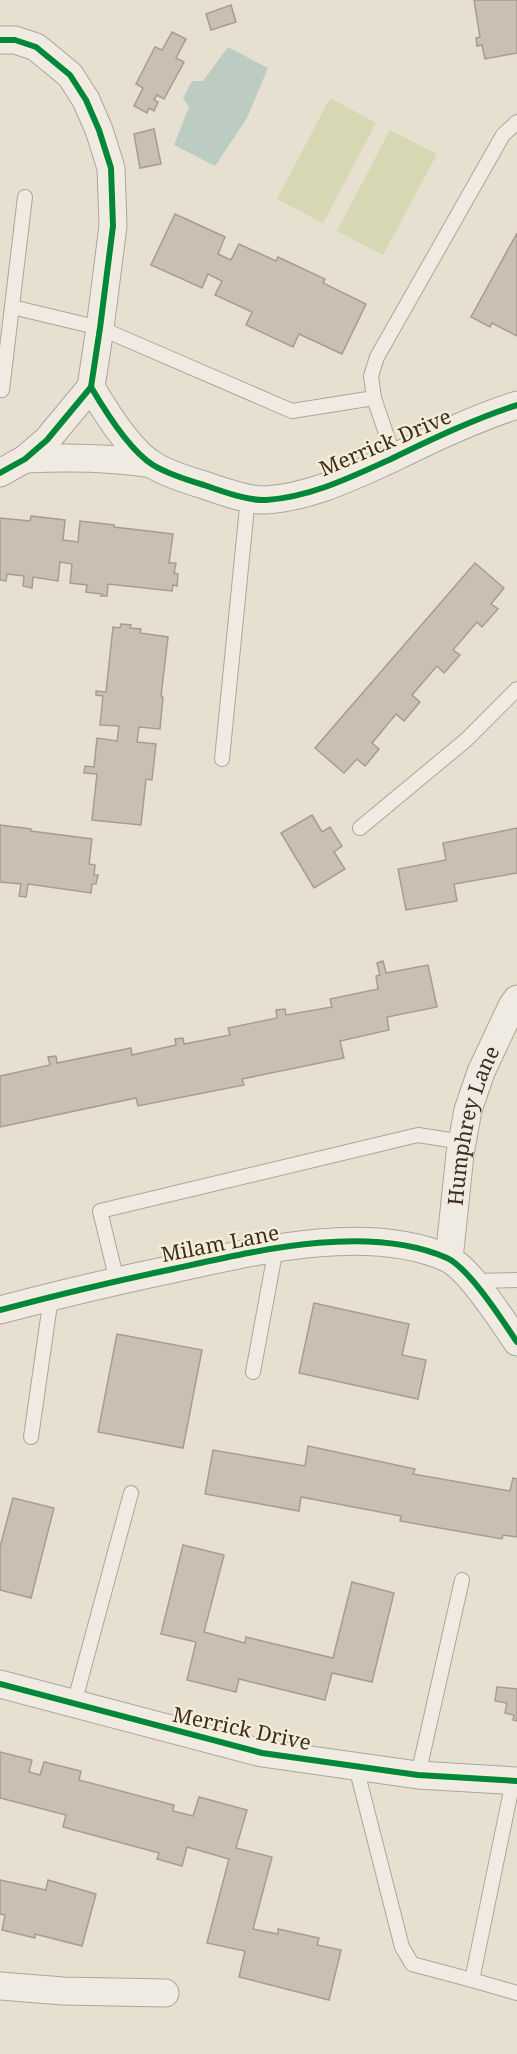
<svg xmlns="http://www.w3.org/2000/svg" width="517" height="2054" font-family="'Noto Serif',serif">
<style>
.green{fill:#d6d7b3}
.water{fill:#bcccc2}
.building{fill:#cbbfb2;stroke:#a89c90;stroke-width:1.5}
.lines{fill:none;stroke-linecap:round;stroke-linejoin:round}
.service-casing{stroke:#ada599;stroke-width:16}
.minor-casing{stroke:#ada599;stroke-width:29}
.service{stroke:#efebe3;stroke-width:14}
.minor{stroke:#efebe3;stroke-width:27}
.cycleway-casing{stroke:#f7eed8;stroke-width:10}
.cycleway{stroke:#00873e;stroke-width:6}
.labels{text-anchor:middle;dominant-baseline:central;stroke-width:4.5;stroke-linejoin:round;paint-order:stroke}
.street-label{font-size:21px;fill:#3d2e20;stroke:#f7eed8}
</style>
<rect width="100%" height="100%" fill="#e7e0d1"/>
<g class="green">
<path d="M330,98L376,123L323,223L277,199Z"/>
<path d="M390,130L437,154L383,255L337,231Z"/>
</g>
<path class="water" d="M228,47L268,68L247,118L215,166L174,145L189,107L183,98L192,81H203Z"/>
<g class="building">
<path d="M474,0H517V53L485,59L482,45L477,46L476,38L480,37Z"/>
<path d="M231,5L236,22L211,30L206,14Z"/>
<path d="M172,32L186,39L176,58L184,62L164,99L157,95L154,100L158,102L154,111L149,108L147,113L134,106L143,88L136,84L155,47L162,50Z"/>
<path d="M154,129L161,164L140,168L134,134Z"/>
<path d="M175,214L225,237L218,254L231,260L239,244L276,261L278,257L325,279L323,283L366,304L342,354L299,334L293,347L246,325L252,312L215,295L222,281L208,274L202,288L151,265Z"/>
<path d="M517,233V336L492,323L490,327L471,317Z"/>
<path d="M31,516L65,520L63,540L78,542L80,521L114,525V527L173,534L169,563H176L174,573L178,574L177,586L173,585L172,591L108,584L107,596H101L102,594L86,592L87,585L70,583L72,564L60,562L58,581L33,577L32,588L23,586L24,576L7,574L6,581L0,580V518L30,521Z"/>
<path d="M475,563L504,588L491,604L498,609L482,627L477,622L453,650L460,655L444,673L437,666L412,695L420,702L404,721L396,714L372,743L379,749L365,766L357,759L344,773L315,748Z"/>
<path d="M121,624L131,625L130,628L141,629L140,633L168,637L161,696L163,697L160,729L139,727L137,742L156,744L152,780L146,779L141,825L92,820L97,774L84,773L85,766L94,767L97,738L117,741L119,726L100,725L103,696L96,695V691L106,692L113,627L120,628Z"/>
<path d="M312,815L322,832L330,827L342,846L334,852L345,869L314,888L281,833Z"/>
<path d="M0,825L31,829V831L92,839L89,864L95,865L94,875H98L96,884H92L91,893L28,884L26,897L19,896L21,884L0,882Z"/>
<path d="M517,828V873L454,884L457,901L406,910L398,869L446,860L443,843Z"/>
<path d="M383,961L386,973L428,965L437,1007L387,1017L389,1030L340,1041L344,1058L242,1079L244,1085L138,1106L136,1098L0,1127V1076L50,1065L48,1057L56,1056L57,1063L131,1048L132,1055L176,1045L175,1039L183,1038L184,1044L230,1035L228,1028L277,1018L276,1010L285,1009L286,1015L332,1007L330,999L378,989L376,976L380,975L377,963Z"/>
<path d="M314,1303L409,1324L402,1355L426,1360L418,1399L299,1373Z"/>
<path d="M117,1334L202,1350L183,1448L98,1432Z"/>
<path d="M308,1446L415,1469L413,1474L510,1491L513,1478L517,1479V1537L503,1535L502,1539L400,1521L401,1516L301,1497L299,1511L205,1494L213,1450L305,1466Z"/>
<path d="M13,1498L54,1508L31,1598L0,1590V1547Z"/>
<path d="M183,1545L224,1555L204,1632L245,1643L246,1637L333,1658L352,1582L394,1593L372,1682L332,1673L325,1700L239,1679L236,1692L187,1680L196,1642L161,1634Z"/>
<path d="M497,1687L517,1689V1721L513,1720L514,1715L505,1713L507,1703L495,1701Z"/>
<path d="M0,1752L32,1760L29,1772L40,1775L44,1762L81,1771L79,1780L174,1805L173,1811L193,1816L199,1797L247,1810L236,1848L272,1857L253,1929L278,1934V1929L319,1938L317,1945L341,1950L329,2000L239,1977L245,1951L207,1943L229,1859L187,1847L182,1866L157,1859L159,1853L63,1827L66,1815L0,1798Z"/>
<path d="M0,1880L46,1890L48,1880L96,1894L82,1946L35,1934V1938L2,1930L5,1915L0,1914Z"/>
</g>
<g class="lines">
<defs>
<g id="service">
<path d="M12,307L100,328L292,411L374,398"/>
<path d="M2,390L25,197"/>
<path d="M394,457L374,398L371,376L377,357L503,135L517,122"/>
<path d="M222,759L248,497"/>
<path d="M360,828L466,740L517,689"/>
<path d="M117,1281L100,1211L418,1135L463,1142"/>
<path d="M473,1281L517,1280"/>
<path d="M253,1372L276,1248"/>
<path d="M31,1437L51,1297"/>
<path d="M74,1704L131,1493"/>
<path d="M356,1767L402,1947L412,1964L472,1980L513,1781"/>
<path d="M418,1775L462,1580"/>
<path d="M472,1980L517,1993"/>
</g>
<g id="minor">
<path d="M0,40H15L36,47L70,75L86,100L99,130L111,168L113,226L100,328L91,387L47,440L25,459L0,473"/>
<path d="M91,387C105,411 129,450 153,465C168,474 187,480 204,485C221,491 248,501 266,500C311,497 351,477 391,459C432,439 474,419 517,405"/>
<path d="M25,459C68,457 109,457 152,464"/>
<path id="s1" d="M449,1259L460,1154L468,1110L481,1072L512,1006L517,999"/>
<path d="M0,1310C57,1295 115,1281 173,1269C255,1251 367,1223 447,1258C469,1268 502,1320 517,1342"/>
<path d="M0,1684L262,1753L418,1775L517,1781"/>
<path d="M0,1986L63,1991L165,1993"/>
</g>
</defs>
<use href="#service" class="service-casing"/>
<use href="#minor" class="minor-casing"/>
<use href="#service" class="service"/>
<use href="#minor" class="minor"/>
<defs>
<g id="cycleway">
<path d="M0,40H15L36,47L70,75L86,100L99,130L111,168L113,226L100,328L91,387L47,440L25,459L0,473"/>
<path d="M91,387C105,411 129,450 153,465C168,474 187,480 204,485C221,491 248,501 266,500C311,497 351,477 391,459C432,439 474,419 517,405"/>
<path d="M0,1310C57,1295 115,1281 173,1269C255,1251 367,1223 447,1258C469,1268 502,1320 517,1342"/>
<path d="M0,1684L262,1753L418,1775L517,1781"/>
</g>
</defs>
<use href="#cycleway" class="cycleway-casing"/>
<use href="#cycleway" class="cycleway"/>
</g>
<g class="labels">
<g class="street-label">
<text transform="translate(385 442) rotate(-23)">Merrick Drive</text>
<text stroke="none"><textPath href="#s1" startOffset="136">Humphrey Lane</textPath></text>
<text transform="translate(220 1243) rotate(-11)">Milam Lane</text>
<text transform="translate(242 1728) rotate(12)">Merrick Drive</text>
</g>
</g>
</svg>
